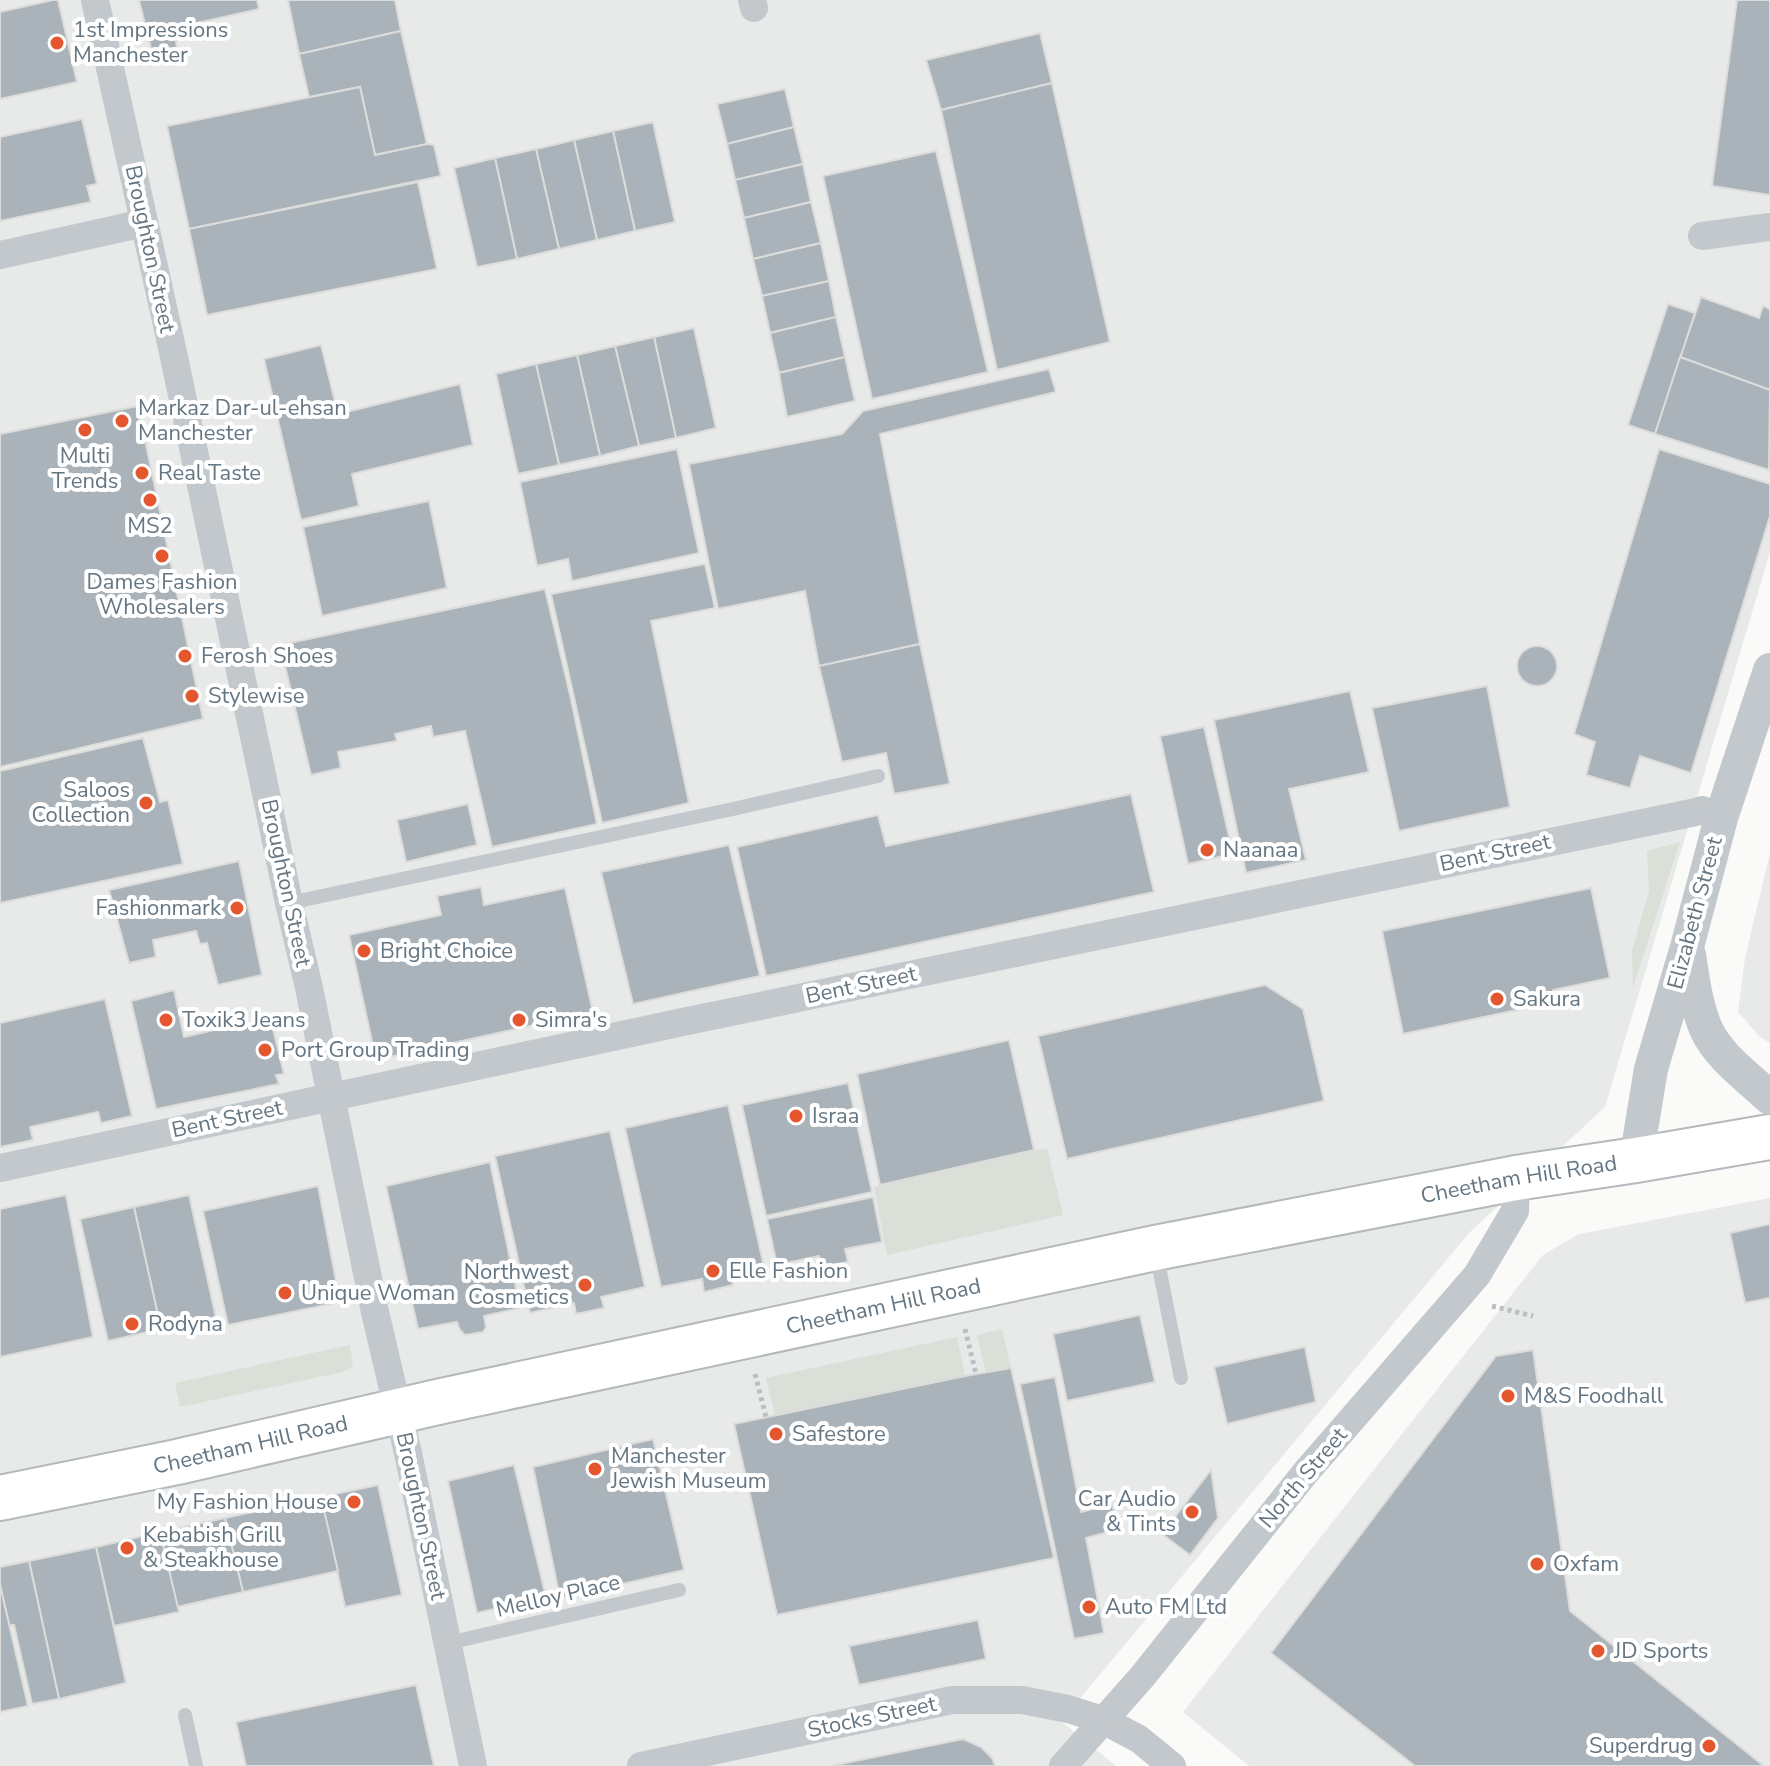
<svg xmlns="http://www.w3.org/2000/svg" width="1770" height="1766" font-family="'Nunito Sans',sans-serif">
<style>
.built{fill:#e8e9e9}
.green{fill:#dadfd7}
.building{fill:#aab3b9;stroke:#dcdcda;stroke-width:2}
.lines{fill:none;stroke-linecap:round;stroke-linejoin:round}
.trunk-casing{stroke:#b4b9bd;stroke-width:48}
.path{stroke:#bbbfc2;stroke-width:5;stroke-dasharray:4 4;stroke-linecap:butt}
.service{stroke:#c3c8cc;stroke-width:14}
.minor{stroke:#c3c8cc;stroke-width:28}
.tertiary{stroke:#c3c8cc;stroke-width:34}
.trunk{stroke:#fff;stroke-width:44}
.poi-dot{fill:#e4572e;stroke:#fff;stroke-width:3}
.labels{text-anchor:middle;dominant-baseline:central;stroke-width:8;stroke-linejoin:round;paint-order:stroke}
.poi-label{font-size:22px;fill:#657683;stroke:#fff;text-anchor:start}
.street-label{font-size:22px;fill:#657683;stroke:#fff}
</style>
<rect width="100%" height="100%" fill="#fafaf8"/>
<g class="built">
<path d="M0,0H1770V552L1605,1107L1469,1233L1061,1721L1116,1766H0Z"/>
<path d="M1770,853V1043L1760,1037L1738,1012L1745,958Z"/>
<path d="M1770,1198V1766H1249L1183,1712L1543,1255L1579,1234Z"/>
</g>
<g class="green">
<path d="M1680,842L1633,987L1632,951L1649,891L1647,851Z"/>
<path d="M1047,1148L1063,1215L887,1255L874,1187Z"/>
<path d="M1002,1329L1011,1368L986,1373L977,1335Z"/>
<path d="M957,1337L965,1376L775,1415L766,1378Z"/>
<path d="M350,1345L353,1366L343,1372L180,1407L175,1383Z"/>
</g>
<g class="building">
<path d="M53,0H58L77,82L0,99V12Z"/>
<path d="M139,0H257L259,9L174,28L177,48L158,53L151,48Z"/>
<path d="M288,0H395L401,31L299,54Z"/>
<path d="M1737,0H1770V195L1712,186Z"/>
<path d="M401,31L427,144L375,155L360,87L309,97L299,54Z"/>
<path d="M1040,33L1052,83L941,110L926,60Z"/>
<path d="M1052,83L1110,342L997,370L941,110Z"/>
<path d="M360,87L375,155L427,144L434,145L441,176L189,229L167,126Z"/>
<path d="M785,89L794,127L727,144L717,104Z"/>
<path d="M82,119L97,184L87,186L91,202L0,221V137Z"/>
<path d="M653,122L675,222L635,231L613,131Z"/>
<path d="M794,127L803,164L735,180L727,144Z"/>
<path d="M613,131L635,231L597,240L574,140Z"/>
<path d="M574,140L597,240L559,249L536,149Z"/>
<path d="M536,149L559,249L517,259L495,158Z"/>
<path d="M936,151L988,372L872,399L823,176Z"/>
<path d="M495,158L517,259L477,267L454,168Z"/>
<path d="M803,164L811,202L744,218L735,180Z"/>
<path d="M418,182L437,269L207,315L189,229Z"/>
<path d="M811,202L821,243L753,259L744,218Z"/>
<path d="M821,243L829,281L762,296L753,259Z"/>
<path d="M829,281L836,317L770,333L762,296Z"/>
<path d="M1701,297L1759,318L1763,306L1770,309V390L1680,357Z"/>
<path d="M1668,304L1695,313L1655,434L1628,425Z"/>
<path d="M836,317L845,357L779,373L770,333Z"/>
<path d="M694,328L716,428L676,438L654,337Z"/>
<path d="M654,337L676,438L639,446L615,346Z"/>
<path d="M321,345L338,414L460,384L473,445L352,474L359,506L301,520L264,359Z"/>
<path d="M615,346L639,446L600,456L577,355Z"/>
<path d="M577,355L600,456L559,465L536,364Z"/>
<path d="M845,357L855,401L787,417L779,373Z"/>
<path d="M1680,357L1770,390L1769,470L1655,434Z"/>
<path d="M536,364L559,465L518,474L496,374Z"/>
<path d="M1049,369L1056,392L880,434L920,644L819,666L805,591L718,609L689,464L842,434L863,411Z"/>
<path d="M138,406L203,719L0,767V434Z"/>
<path d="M677,449L699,553L572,581L568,559L537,566L520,482Z"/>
<path d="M1659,449L1770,484V516L1691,773L1640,756L1630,788L1586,775L1595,742L1574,734Z"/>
<path d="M429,501L447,588L322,616L303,527Z"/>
<path d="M705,564L715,608L651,621L689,803L602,823L551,594Z"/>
<path d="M545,589L571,699L597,824L492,847L465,731L433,737L431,726L395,734L397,741L338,752L341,768L311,775L280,645Z"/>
<path d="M920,644L950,784L894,794L886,753L842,762L819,666Z"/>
<circle cx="1537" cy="666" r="20"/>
<path d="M1487,686L1510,807L1399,831L1372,708Z"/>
<path d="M1350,691L1369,772L1289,789L1306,860L1246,873L1214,720Z"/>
<path d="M1204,727L1233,854L1188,864L1160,736Z"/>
<path d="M143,738L160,802L168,800L183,864L0,903V771Z"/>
<path d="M1131,794L1154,892L766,976L737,847L878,815L886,846Z"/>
<path d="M468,804L477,845L406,862L397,820Z"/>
<path d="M729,845L760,976L633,1004L601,872Z"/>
<path d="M239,861L262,975L218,985L207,943L200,944L196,931L153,940L156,957L129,963L109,890Z"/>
<path d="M481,887L484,905L565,888L593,1012L376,1060L349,935L441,915L437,896Z"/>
<path d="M1591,888L1610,978L1553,990L1555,1002L1403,1034L1382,931Z"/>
<path d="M1265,985L1303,1009L1324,1101L1067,1159L1038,1036Z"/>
<path d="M174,990L184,1037L270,1017L284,1074L276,1075L279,1084L156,1109L131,1001Z"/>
<path d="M105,999L132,1116L101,1123L98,1112L30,1127L33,1140L0,1147V1023Z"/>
<path d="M1009,1040L1034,1150L880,1185L857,1074Z"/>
<path d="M848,1083L872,1192L766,1216L742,1105Z"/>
<path d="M728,1105L764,1267L730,1274L733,1285L704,1292L702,1279L661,1287L625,1128Z"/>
<path d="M610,1131L645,1287L601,1297L604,1308L576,1314L574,1303L530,1313L495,1156Z"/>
<path d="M490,1162L520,1308L484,1316L486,1327L483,1332L465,1335L460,1330L457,1322L418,1329L386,1186Z"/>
<path d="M318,1186L340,1302L228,1325L203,1211Z"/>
<path d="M66,1195L93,1337L0,1357V1209Z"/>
<path d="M189,1195L216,1318L161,1329L134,1207Z"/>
<path d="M873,1197L882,1242L845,1249L848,1262L821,1267L819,1256L777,1265L767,1219Z"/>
<path d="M134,1207L161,1329L108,1341L80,1219Z"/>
<path d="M1770,1224V1298L1745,1303L1730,1233Z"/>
<path d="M1140,1315L1155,1382L1067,1401L1053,1334Z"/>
<path d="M1305,1347L1316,1402L1227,1424L1214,1367Z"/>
<path d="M1533,1350L1570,1611L1764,1766H1415L1271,1653L1496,1356Z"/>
<path d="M1011,1368L1054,1558L777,1615L734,1424L965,1376Z"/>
<path d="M1055,1377L1081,1512L1112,1504L1119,1529L1086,1538L1104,1633L1074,1639L1020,1384Z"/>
<path d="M653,1439L684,1570L560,1598L533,1467Z"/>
<path d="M514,1465L546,1597L477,1613L448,1481Z"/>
<path d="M1211,1470L1218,1518L1190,1555L1162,1534Z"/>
<path d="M378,1485L402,1595L345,1607L321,1497Z"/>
<path d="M321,1497L338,1571L243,1592L225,1518Z"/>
<path d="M225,1518L243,1592L177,1607L160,1532Z"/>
<path d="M160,1532L179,1612L114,1626L96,1547Z"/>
<path d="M96,1547L126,1683L59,1699L29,1561Z"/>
<path d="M29,1561L59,1699L32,1704L14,1625H9L0,1585V1567Z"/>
<path d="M0,1585L28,1706L0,1712Z"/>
<path d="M978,1620L986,1659L859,1685L849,1646Z"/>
<path d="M416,1685L434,1766H246L236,1722Z"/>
<path d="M963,1739L981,1747L992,1758L995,1766H831Z"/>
</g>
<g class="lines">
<defs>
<g id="trunk">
<path id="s1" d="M0,1498L177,1462L442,1401L1155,1248L1516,1178L1636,1160L1770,1137"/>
</g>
</defs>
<use href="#trunk" class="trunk-casing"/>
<g class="path">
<path d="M1492,1306L1533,1316"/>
<path d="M965,1329L976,1374"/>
<path d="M755,1374L766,1417"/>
</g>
<g class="service">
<path d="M289,903L733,809L878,776"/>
<path d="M1156,1252L1181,1378"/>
<path d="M448,1643L679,1590"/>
<path d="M185,1715L196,1766"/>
</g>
<g class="minor">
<path d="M95,0L174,357L289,903L309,988L375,1312L408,1453L473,1766"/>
<path d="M752,0L754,8"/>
<path d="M1702,236L1770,227"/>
<path d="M0,255L144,223"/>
<path d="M0,1168L678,1023L1696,812L1702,810L1721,818"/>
<path d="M641,1766L952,1700H1022L1068,1709L1103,1720L1139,1739L1172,1766"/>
<path d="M1063,1766L1142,1677L1306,1472L1477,1275L1515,1211L1516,1178"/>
</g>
<g class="tertiary">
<path d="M1689,955C1693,980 1696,1006 1706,1029C1719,1057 1748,1077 1770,1098"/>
<path d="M1636,1160L1651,1069L1687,947L1721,818L1770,670"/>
</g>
<use href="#trunk" class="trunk"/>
</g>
<g class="poi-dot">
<circle cx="57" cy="43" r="8"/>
<circle cx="122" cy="421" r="8"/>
<circle cx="85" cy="430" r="8"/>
<circle cx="142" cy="473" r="8"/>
<circle cx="150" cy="500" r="8"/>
<circle cx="162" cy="556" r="8"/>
<circle cx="185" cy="656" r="8"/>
<circle cx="192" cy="696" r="8"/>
<circle cx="146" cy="803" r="8"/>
<circle cx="1207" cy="850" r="8"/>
<circle cx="237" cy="908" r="8"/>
<circle cx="364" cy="951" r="8"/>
<circle cx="1497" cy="999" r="8"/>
<circle cx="166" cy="1020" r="8"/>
<circle cx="519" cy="1020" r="8"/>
<circle cx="265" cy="1050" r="8"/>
<circle cx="796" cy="1116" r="8"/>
<circle cx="713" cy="1271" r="8"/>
<circle cx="585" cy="1285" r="8"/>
<circle cx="285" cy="1293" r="8"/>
<circle cx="132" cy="1324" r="8"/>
<circle cx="1508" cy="1396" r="8"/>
<circle cx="776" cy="1434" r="8"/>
<circle cx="595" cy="1469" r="8"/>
<circle cx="354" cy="1502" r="8"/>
<circle cx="1192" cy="1512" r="8"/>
<circle cx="127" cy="1548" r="8"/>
<circle cx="1537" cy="1564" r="8"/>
<circle cx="1089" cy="1607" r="8"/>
<circle cx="1598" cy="1651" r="8"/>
<circle cx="1709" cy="1746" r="8"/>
</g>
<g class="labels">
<g class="poi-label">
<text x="73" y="30">1st Impressions<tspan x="73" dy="25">Manchester</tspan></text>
<text x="138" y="408">Markaz Dar-ul-ehsan<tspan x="138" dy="25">Manchester</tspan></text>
<text x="85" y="456" text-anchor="middle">Multi<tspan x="85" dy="25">Trends</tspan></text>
<text x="158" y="473">Real Taste</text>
<text x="150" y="526" text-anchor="middle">MS2</text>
<text x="162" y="582" text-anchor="middle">Dames Fashion<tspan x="162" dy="25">Wholesalers</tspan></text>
<text x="201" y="656">Ferosh Shoes</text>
<text x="208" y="696">Stylewise</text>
<text x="130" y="790" text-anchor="end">Saloos<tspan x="130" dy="25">Collection</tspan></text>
<text x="1223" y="850">Naanaa</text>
<text x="221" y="908" text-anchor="end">Fashionmark</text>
<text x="380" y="951">Bright Choice</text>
<text x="1513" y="999">Sakura</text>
<text x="182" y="1020">Toxik3 Jeans</text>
<text x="535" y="1020">Simra's</text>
<text x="281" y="1050">Port Group Trading</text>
<text x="812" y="1116">Israa</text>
<text x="729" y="1271">Elle Fashion</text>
<text x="569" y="1272" text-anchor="end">Northwest<tspan x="569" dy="25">Cosmetics</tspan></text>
<text x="301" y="1293">Unique Woman</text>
<text x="148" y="1324">Rodyna</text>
<text x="1524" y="1396">M&amp;S Foodhall</text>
<text x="792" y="1434">Safestore</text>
<text x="611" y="1456">Manchester<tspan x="611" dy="25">Jewish Museum</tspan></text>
<text x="1176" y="1499" text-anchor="end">Car Audio<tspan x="1176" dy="25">&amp; Tints</tspan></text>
<text x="338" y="1502" text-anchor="end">My Fashion House</text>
<text x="143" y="1535">Kebabish Grill<tspan x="143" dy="25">&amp; Steakhouse</tspan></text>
<text x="1553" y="1564">Oxfam</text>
<text x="1105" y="1607">Auto FM Ltd</text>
<text x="1614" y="1651">JD Sports</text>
<text x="1693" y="1746" text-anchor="end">Superdrug</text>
</g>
<g class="street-label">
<text transform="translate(150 249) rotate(78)">Broughton Street</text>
<text transform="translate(1495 853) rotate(-12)">Bent Street</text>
<text transform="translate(286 883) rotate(78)">Broughton Street</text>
<text transform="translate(1695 913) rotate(-75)">Elizabeth Street</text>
<text transform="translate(861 985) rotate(-12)">Bent Street</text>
<text transform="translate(227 1119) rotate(-12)">Bent Street</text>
<text stroke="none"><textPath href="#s1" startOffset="1552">Cheetham Hill Road</textPath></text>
<text stroke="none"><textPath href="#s1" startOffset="904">Cheetham Hill Road</textPath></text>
<text stroke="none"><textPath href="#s1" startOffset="256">Cheetham Hill Road</textPath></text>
<text transform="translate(1303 1478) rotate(-50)">North Street</text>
<text transform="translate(421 1516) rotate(78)">Broughton Street</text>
<text transform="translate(558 1596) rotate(-13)">Melloy Place</text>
<text transform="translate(872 1717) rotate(-12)">Stocks Street</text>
</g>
</g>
</svg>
